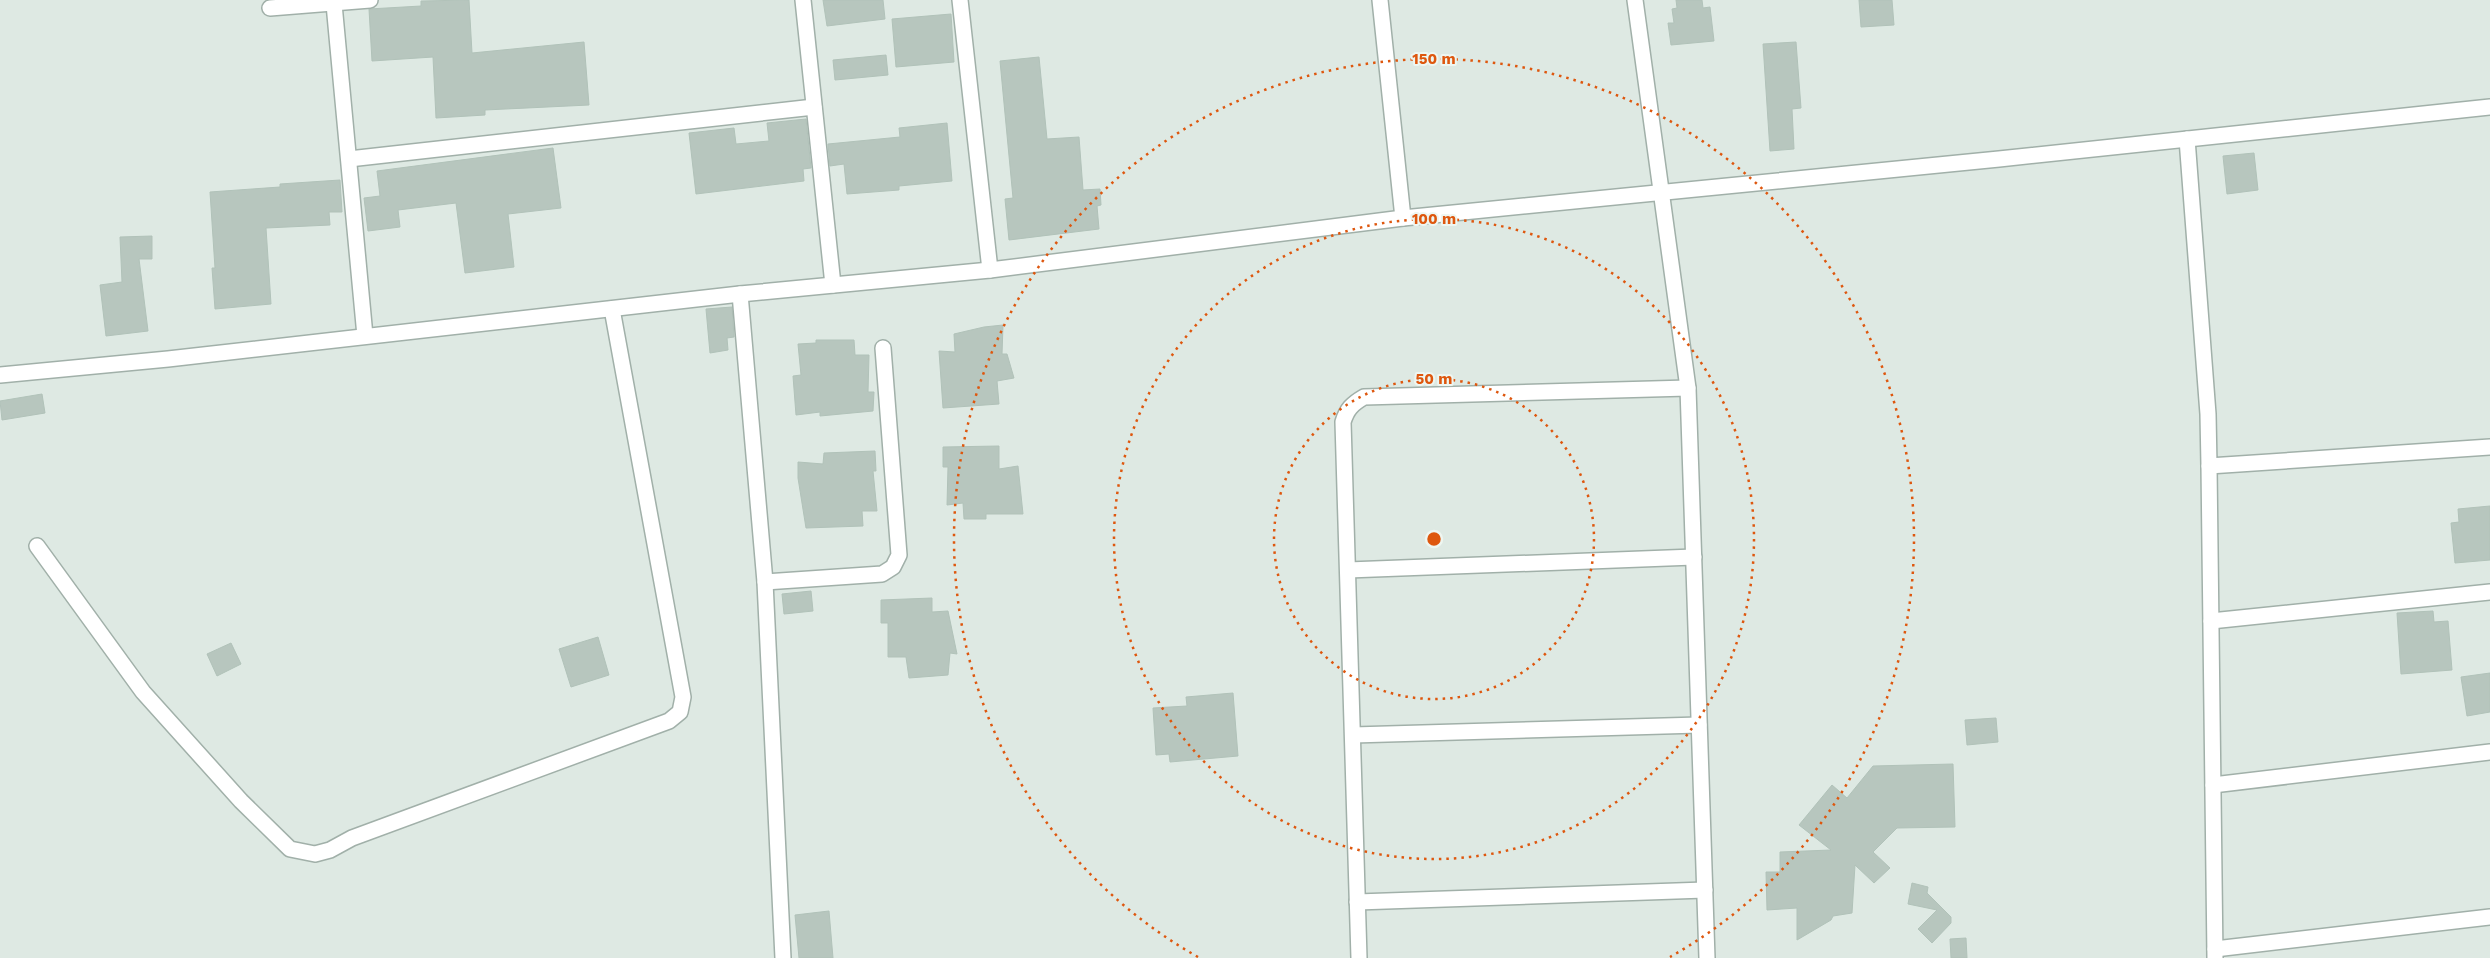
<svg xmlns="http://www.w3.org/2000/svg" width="2490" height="958" font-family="'Work Sans',sans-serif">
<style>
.building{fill:#b7c6be;stroke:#b1c2b9}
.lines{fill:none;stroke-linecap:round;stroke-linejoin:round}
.minor-casing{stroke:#a1b0a9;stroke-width:18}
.minor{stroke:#fff;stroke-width:15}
.ring{fill:none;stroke:#de570e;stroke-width:2.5;stroke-dasharray:2.5 5}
.centre{fill:#de570e;stroke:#eef6f1;stroke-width:2.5}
.ring-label{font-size:15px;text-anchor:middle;font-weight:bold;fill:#de570e;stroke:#eef6f1;stroke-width:4;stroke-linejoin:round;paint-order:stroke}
</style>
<rect width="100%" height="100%" fill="#dee9e3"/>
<g class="building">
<path d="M469,0L472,53L584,42L589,105L485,110V115L436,118L433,57L372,61L369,9L421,6V1Z"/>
<path d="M823,0H883L885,19L827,26Z"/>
<path d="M1676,0H1702L1703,8L1710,7L1714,41L1671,45L1668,23H1674L1672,9L1677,8Z"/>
<path d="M1859,0H1892L1894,25L1861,27Z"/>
<path d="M951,14L954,62L896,67L892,19Z"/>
<path d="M1796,42L1801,108L1792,109L1794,149L1770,151L1763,44Z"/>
<path d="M886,55L888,75L835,80L833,60Z"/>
<path d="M1039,57L1047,139L1079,137L1083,190L1100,189L1101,205L1097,206L1099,229L1009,240L1005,199L1013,198L1000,61Z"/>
<path d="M806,119L811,168L803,169L804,181L696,194L689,133L734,128L736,144L769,141L767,123Z"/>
<path d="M947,123L952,181L899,186V190L847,194L844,164L830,166L828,144L900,137L899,128Z"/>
<path d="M553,148L561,208L508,214L514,267L465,273L456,203L398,210L400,227L368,231L364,198L380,196L377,171Z"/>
<path d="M2254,153L2258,190L2227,194L2223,156Z"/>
<path d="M340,180L342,212H329L330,225L266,228L271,304L215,309L212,268H215L210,192L280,187V184Z"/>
<path d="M152,236V259H139L148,331L106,336L100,285L122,282L120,237Z"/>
<path d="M732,307L734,337L727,338L728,350L710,353L706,309Z"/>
<path d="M1003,325L1002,354H1007L1014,378L997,381L999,404L943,408L939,351L955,352L954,334L984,327Z"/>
<path d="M816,340H854L855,355H869L868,392H874L873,411L820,416V412L796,415L793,376L801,375L798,344L816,343Z"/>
<path d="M42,394L45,413L2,420L0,401Z"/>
<path d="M999,446V469L1018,466L1023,514H986V519H964L963,503L947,505L948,467H943V447Z"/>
<path d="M875,451L876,471H873L877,511H862L863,526L806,528L798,478V462L823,464L824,453Z"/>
<path d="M2490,506V560L2455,563L2451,523L2459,522L2458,509Z"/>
<path d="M811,591L813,611L784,614L782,594Z"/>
<path d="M932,598V612L948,611L957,654L950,653L948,675L909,678L906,657H888V623H881V600Z"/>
<path d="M2433,611L2434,622L2448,621L2452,670L2401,674L2397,613Z"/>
<path d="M598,637L609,675L571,687L559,649Z"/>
<path d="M231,643L241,664L217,676L207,654Z"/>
<path d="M2490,673V712L2467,716L2461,677Z"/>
<path d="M1233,693L1238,756L1170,762L1169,754L1156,755L1153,708L1187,706L1186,697Z"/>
<path d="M1996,718L1998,742L1967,745L1965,720Z"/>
<path d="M1953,764L1955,827L1897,828L1873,852L1890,868L1874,883L1855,865L1852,913L1833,916L1831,920L1797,940V908L1767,910L1766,872H1780V852L1831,850L1799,825L1832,785L1847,798L1873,766Z"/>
<path d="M1912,883L1928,887L1927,893L1951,917V923L1932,943L1918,929L1937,910L1908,904Z"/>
<path d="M829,911L833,958H799L795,915Z"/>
<path d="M1966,938L1967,958H1951L1950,939Z"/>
</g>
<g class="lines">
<defs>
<g id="minor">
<path d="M803,0L833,285"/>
<path d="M960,0L990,270"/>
<path d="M1380,0L1403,218"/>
<path d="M1635,0L1688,388L1707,958"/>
<path d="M334,4L365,336"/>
<path d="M270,8L370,0"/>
<path d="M2187,139L2208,414L2209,466L2490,447"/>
<path d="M349,159L814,107"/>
<path d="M740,294L765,582L783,958"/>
<path d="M0,375L168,359L740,294L990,270L1403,218L1999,159L2490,107"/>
<path d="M2209,466L2215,958"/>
<path d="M37,546L143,692L241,801L290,849L315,854L330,850L352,838L669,721L680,712L683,697L612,309"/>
<path d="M1348,570L1694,557"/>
<path d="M765,582L882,574L893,567L899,555L883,348"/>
<path d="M2211,621L2490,592"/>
<path d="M1353,735L1699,725"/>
<path d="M2213,785L2490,752"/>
<path d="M1357,902L1705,890"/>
<path d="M2215,949L2490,917"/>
<path d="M1359,958L1343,422C1347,409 1352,404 1364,397L1688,388"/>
</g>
</defs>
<use href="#minor" class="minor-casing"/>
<use href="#minor" class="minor"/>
</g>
<g class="ring">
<circle cx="1434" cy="539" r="160"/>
<circle cx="1434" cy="539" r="320"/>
<path d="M1198 957A480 480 0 1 1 1670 957"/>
</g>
<circle cx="1434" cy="539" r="8" class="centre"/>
<g class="ring-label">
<text x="1434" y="64">150 m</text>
<text x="1434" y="224">100 m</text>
<text x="1434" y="384">50 m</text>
</g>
</svg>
